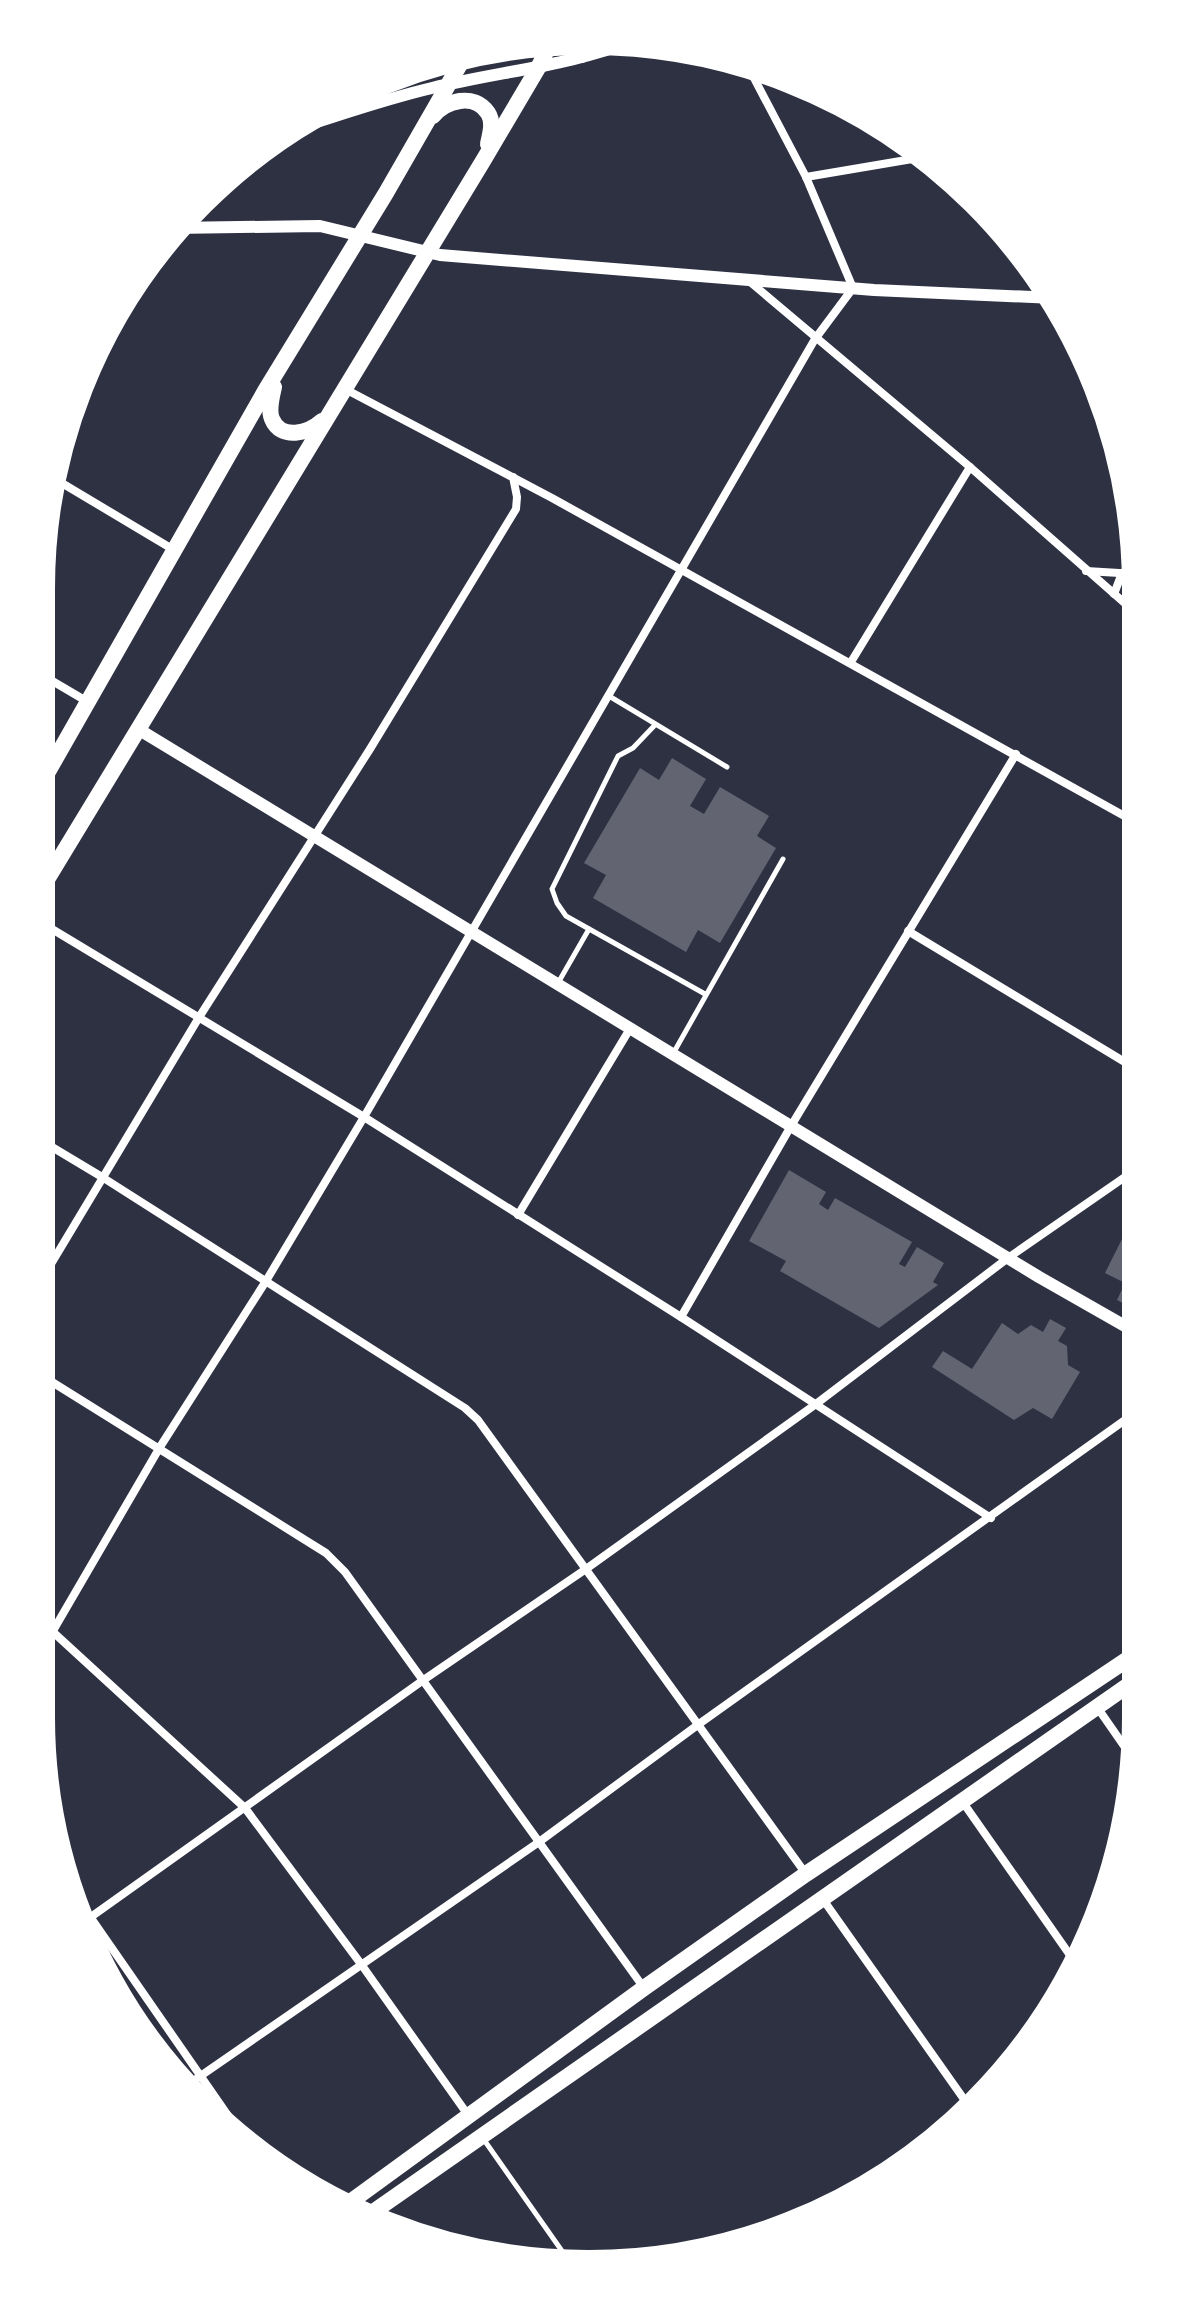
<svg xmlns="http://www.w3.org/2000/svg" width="1177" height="2305" font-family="'Public Sans',sans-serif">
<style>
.building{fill:#626471}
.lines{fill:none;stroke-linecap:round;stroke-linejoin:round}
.service{stroke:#fff;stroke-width:5}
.minor{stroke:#fff;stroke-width:8}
.tertiary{stroke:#fff;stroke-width:12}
.primary{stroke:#fff;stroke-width:16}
.trunk{stroke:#fff;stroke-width:16}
.rim{fill:none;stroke:#fff;stroke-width:10}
</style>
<rect width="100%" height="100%" fill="#2d3142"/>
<g class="building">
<path d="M672,758L706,779L690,806L704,814L720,787L769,816L757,836L776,848L720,943L698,930L686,952L593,898L606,875L584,863L640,768L659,780Z"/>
<path d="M789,1170L826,1192L819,1204L828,1210L835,1198L912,1242L899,1264L905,1267L917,1247L944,1263L933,1282L938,1285L879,1328L780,1271L786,1261L749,1241Z"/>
<path d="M1138,1207L1139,1311L1117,1300L1125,1283L1105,1273Z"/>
<path d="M1050,1319L1066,1328L1058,1341L1067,1346L1068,1365L1080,1372L1052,1419L1033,1408L1014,1420L932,1367L943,1351L972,1369L1002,1323L1018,1334L1031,1325L1043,1332Z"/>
</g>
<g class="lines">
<g class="service">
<path d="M609,696L727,767"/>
<path d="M654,726L633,748L618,756L552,889L557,903L566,916L705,994"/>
<path d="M558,983L589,929"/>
<path d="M674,1052L783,859"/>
<path d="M482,2137L569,2261"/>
</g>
<g class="minor">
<path d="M806,177L930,156"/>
<path d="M749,281L970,467L1136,613"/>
<path d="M345,389L552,498L1137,823"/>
<path d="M55,446V479"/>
<path d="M50,476L174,550"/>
<path d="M1086,571L1136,574"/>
<path d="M1114,594L1122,573"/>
<path d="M851,662L970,467"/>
<path d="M37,672L88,702"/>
<path d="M37,920L364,1117L681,1317L991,1518"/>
<path d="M908,931L1138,1070"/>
<path d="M37,1138L102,1177L465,1408L478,1420L806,1874"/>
<path d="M518,1215L631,1027"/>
<path d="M36,1289L198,1019L370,749L516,509L517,497L513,477"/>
<path d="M681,1317L791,1126L1016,754"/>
<path d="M36,1372L326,1553L345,1572L644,1988"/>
<path d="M36,1622L53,1632L245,1808L361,1964L468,2115"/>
<path d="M36,1660L160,1447L266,1281L364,1117L815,339L853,288L806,177L744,59"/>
<path d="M1097,1707L1138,1766"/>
<path d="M962,1801L1079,1968"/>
<path d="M65,1890L91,1918L247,2143"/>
<path d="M822,1898L973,2112"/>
<path d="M81,1924L422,1681L586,1569L816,1404L1008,1258L1138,1168"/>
<path d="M186,2086L539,1842L699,1724L1139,1410"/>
</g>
<g class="tertiary">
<path d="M571,39L582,57"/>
<path d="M278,134C329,119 380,100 432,88C501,71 571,66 637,39"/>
<path d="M173,228L320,226L440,255L874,290L1054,298"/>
<path d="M138,729L1039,1277L1139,1334"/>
</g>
<g class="primary">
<path d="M342,2208L644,1988L806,1874L1140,1651"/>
<path d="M363,2219L1140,1677"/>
</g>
<g class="trunk">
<path d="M433,116C445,101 474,92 488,113C494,122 490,134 488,144"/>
<path d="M274,387C272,396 268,410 272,419C281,441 309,433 322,421"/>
<path d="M37,791L265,391L386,193L467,52"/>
<path d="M37,896L483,161L538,68L552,40"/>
</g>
</g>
<path d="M0 0H1177V2305H0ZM588 50H589A538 538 0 0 1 1127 588V1717A538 538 0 0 1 589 2255H588A538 538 0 0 1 50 1717V588A538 538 0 0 1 588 50Z" fill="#fff" fill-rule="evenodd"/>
<path class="rim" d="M588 50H589A538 538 0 0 1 1127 588V1717A538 538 0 0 1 589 2255H588A538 538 0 0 1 50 1717V588A538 538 0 0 1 588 50Z"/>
</svg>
